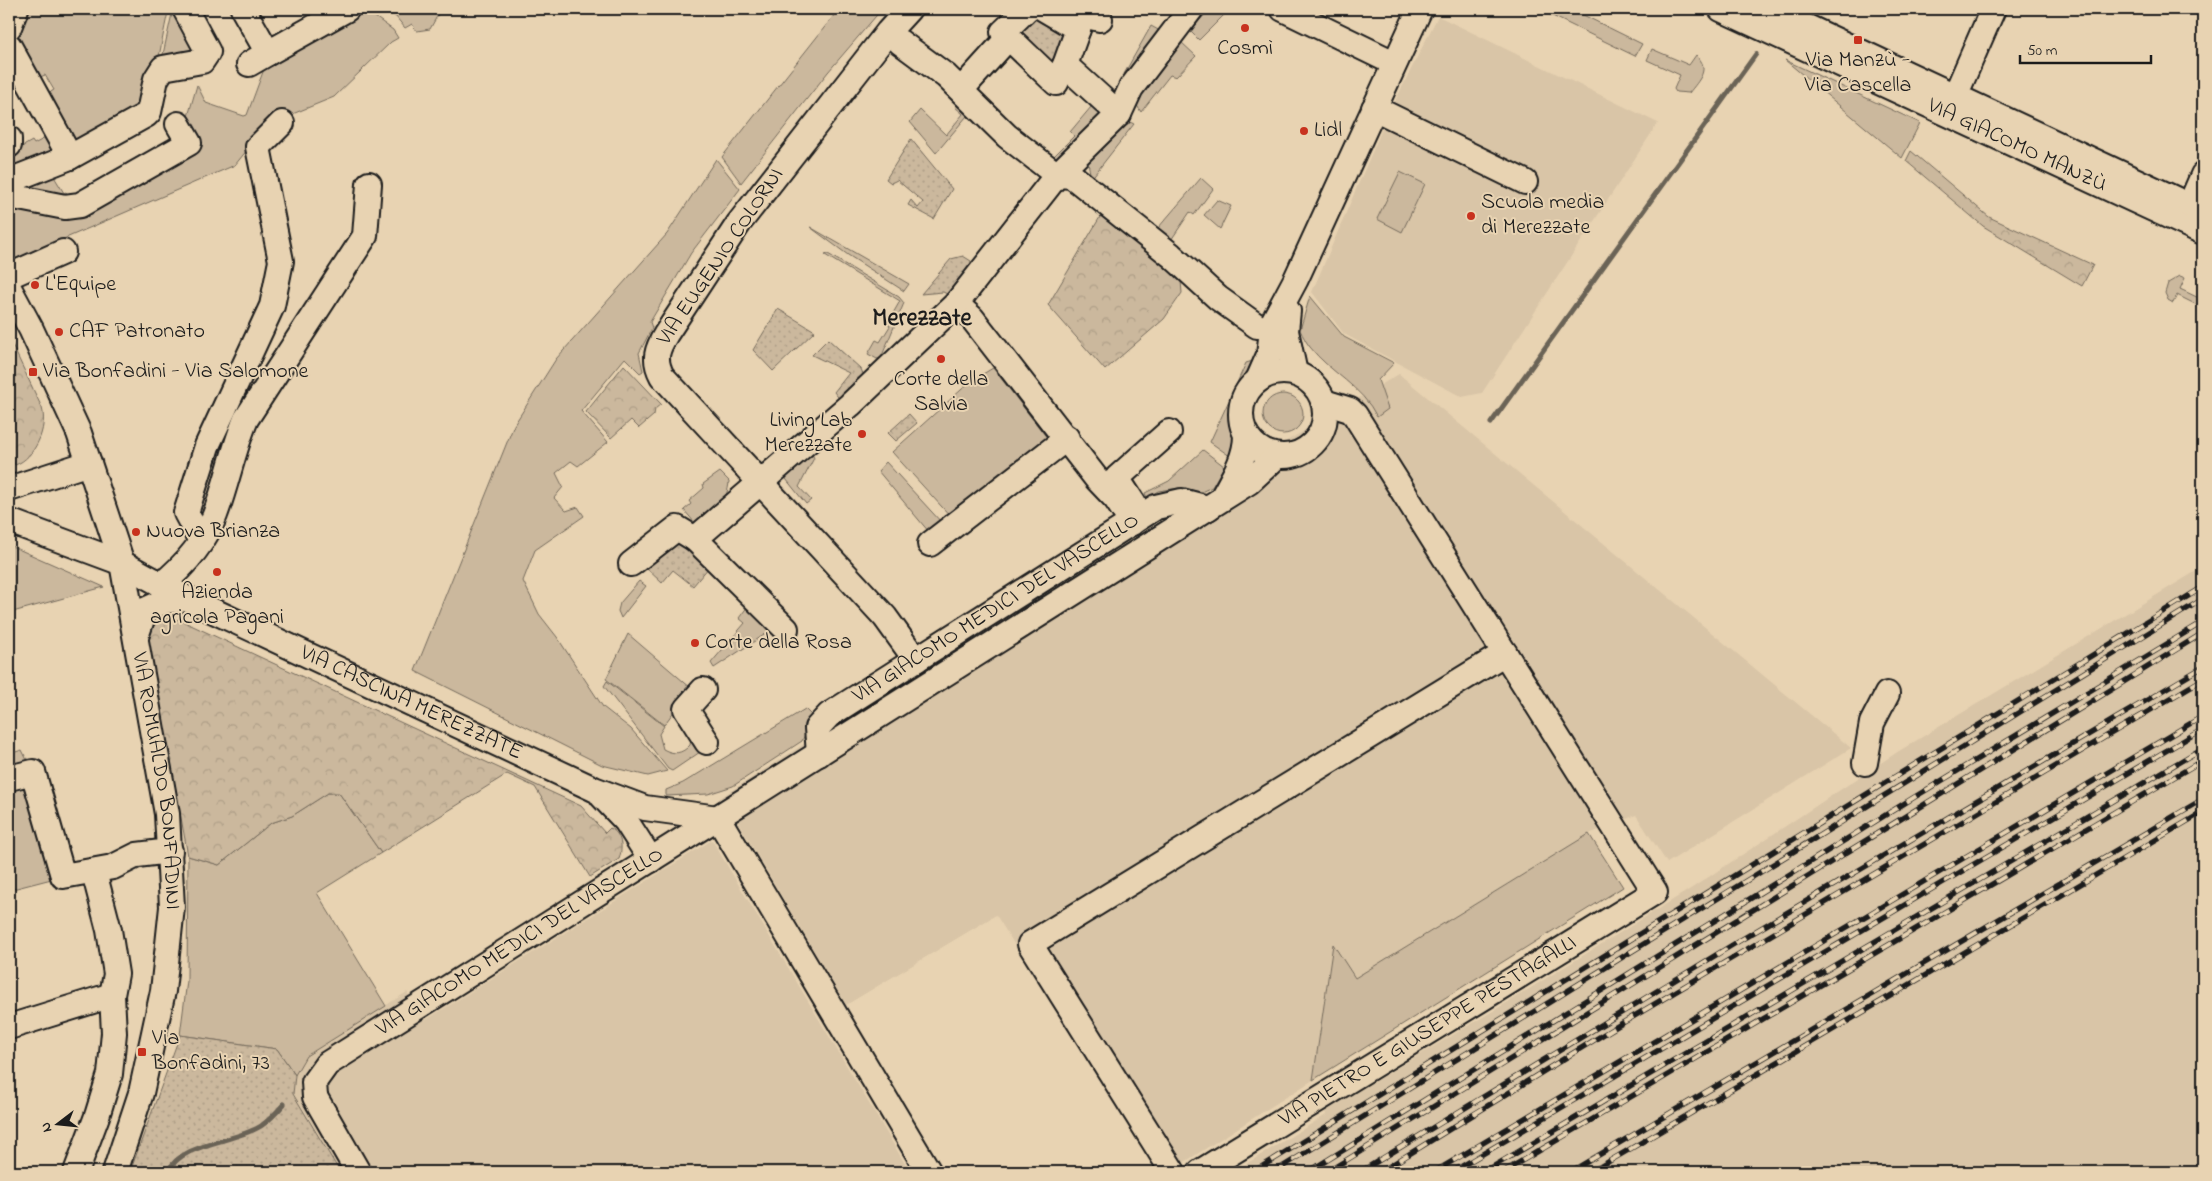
<svg xmlns="http://www.w3.org/2000/svg" width="2212" height="1181" font-family="'Indie Flower',sans-serif">
<style>
.built{fill:#d9c5a7}
.grass{fill:#cbb89d;stroke:#746a5c}
.park{fill:url(#park-crowns);stroke:#746a5c}
.garden{fill:url(#garden-dots);stroke:#746a5c}
.lines{fill:none;stroke-linecap:round;stroke-linejoin:round}
.stream{stroke:#6b6356;stroke-width:5}
.minor-casing{stroke:#1c1c1c;stroke-width:28}
.minor{stroke:#e8d3b2;stroke-width:24}
.rail-casing{stroke:#1c1c1c;stroke-width:5.5}
.rail{stroke:#e8d3b2;stroke-width:4;stroke-dasharray:11;stroke-linecap:butt}
.poi-dot{fill:#c8321e;stroke:#e8d3b2;stroke-width:2}
.labels{text-anchor:middle;dominant-baseline:central;stroke-width:4;stroke-linejoin:round;paint-order:stroke}
.poi-label{font-size:22px;fill:#1c1c1c;stroke:#e8d3b2;text-anchor:start}
.street-label{font-size:22px;fill:#1c1c1c;stroke:#e8d3b2}
.quarter-label{font-size:25px;font-weight:bold;fill:#1c1c1c;stroke:#e8d3b2}
</style>
<defs>
<pattern id="park-crowns" width="20" height="18" patternUnits="userSpaceOnUse" patternTransform="scale(1.25)"><rect width="20" height="18" fill="#cbb89d"/><path d="M2 6a3 3 0 1 1 6 0M12 15a3 3 0 1 1 6 0" fill="none" stroke="#ae9e87"/></pattern>
<pattern id="garden-dots" width="8" height="8" patternUnits="userSpaceOnUse" patternTransform="scale(1.25)"><rect width="8" height="8" fill="#cbb89d"/><path d="M2 2h.1M6 6h.1" fill="none" stroke="#ae9e87" stroke-width="1.8" stroke-linecap="round"/></pattern>
</defs>
<rect width="100%" height="100%" fill="#e8d3b2"/>
<filter id="ink" filterUnits="userSpaceOnUse"><feTurbulence type="fractalNoise" baseFrequency=".02" numOctaves="2"/><feDisplacementMap in="SourceGraphic" scale="10" xChannelSelector="R" yChannelSelector="G"/><feConvolveMatrix kernelMatrix="1 2 1 2 8 2 1 2 1" color-interpolation-filters="sRGB"/></filter>
<g filter="url(#ink)">
<g class="built">
<path d="M1438,16L1658,123L1482,393L1462,397L1344,334L1312,292L1388,115Z"/>
<path d="M1399,374L1851,748L1667,863L1636,815L1589,834L1355,978L1333,944L1313,1080L1169,1172H1158L996,915L846,1005L739,824L720,798L813,738L1193,505L1275,448Z"/>
<path d="M2203,567V1172H1233L1326,1115L1325,1111L1498,1008L1692,888L1899,751Z"/>
<path d="M712,840L910,1172H340L293,1094L295,1075L306,1056L407,992L424,1021Z"/>
</g>
<g class="grass">
<path d="M21,9H169C161,37 158,82 142,106C136,114 86,138 74,144L47,94L54,90L45,75L38,78L12,32Z"/>
<path d="M173,9H183L195,49L192,53L162,59Z"/>
<path d="M359,9H364L393,30L398,38L391,42L334,97L268,124L235,165L15,260L9,251V198L81,215L202,145L187,120L197,85L206,103L244,116L247,115L267,61Z"/>
<path d="M383,9H441L430,29L417,31L412,24L405,28L396,17Z"/>
<path d="M839,9H882L828,72L741,183L722,157Z"/>
<path d="M1538,9H1571L1642,44L1635,56Z"/>
<path d="M1209,10L1224,15L1199,40L1190,31Z"/>
<path d="M1151,26L1162,32L1130,77L1124,74Z"/>
<path d="M1180,41L1196,56L1176,77L1170,75L1141,112L1136,104L1138,92Z"/>
<path d="M1652,49L1689,65L1696,55C1711,69 1699,80 1689,93L1676,92L1674,89L1680,75L1647,60Z"/>
<path d="M1785,60L1920,123L1902,158Z"/>
<path d="M1067,74L1105,118L1059,164L1048,162L1074,136L1070,132L1091,107L1064,81Z"/>
<path d="M964,99L972,110L936,153L910,122L920,110L946,135L963,114L955,107Z"/>
<path d="M1126,120L1134,124L1091,179L1088,162L1091,155Z"/>
<path d="M49,136L56,152L9,175C9,164 11,154 19,146L20,148L32,141L34,144Z"/>
<path d="M716,159L740,189L691,253L650,322L652,328L639,353L643,371L640,373L625,358L581,411L608,442L578,466L571,461L556,473L563,487L554,498L566,511L578,507L584,516L535,550L523,581L539,614L557,637L603,707L631,729L667,771L648,776L602,765L415,671L514,425L556,359L667,234Z"/>
<path d="M1400,172L1425,184L1402,232L1377,219Z"/>
<path d="M53,175L64,193L66,192L72,202L10,187Z"/>
<path d="M1201,178L1213,189L1194,215L1190,212L1167,246L1125,211L1130,206L1158,228Z"/>
<path d="M1217,200L1231,206L1220,229L1204,215Z"/>
<path d="M810,227L909,284L904,291L848,255Z"/>
<path d="M828,254L899,297L904,303L881,358L877,359L868,354L876,340L880,342L890,326L887,324L900,301L825,255Z"/>
<path d="M2180,276L2185,278L2180,289L2203,300V308L2177,295L2173,303L2168,300L2165,293L2168,283Z"/>
<path d="M1310,296L1344,337L1394,363L1378,380L1388,409L1377,417C1362,386 1330,373 1310,347C1306,342 1303,336 1300,330Z"/>
<path d="M1256,360L1236,395L1233,409L1236,442L1234,459L1210,442L1246,363Z"/>
<path d="M993,368L1051,443L952,518L892,452L971,381Z"/>
<circle cx="1283" cy="414" r="20"/>
<path d="M1203,450L1224,466L1212,487L1201,492L1179,488L1158,491L1147,498L1145,493L1169,481Z"/>
<path d="M811,452L814,458L799,487L811,500L806,504L786,479L788,474Z"/>
<path d="M886,462L942,523L929,532L878,471Z"/>
<path d="M720,472L729,481C728,503 713,512 695,523L684,510L691,504L689,501L704,488L703,484Z"/>
<path d="M9,545L104,587L9,613Z"/>
<path d="M639,581L646,586L621,618L618,611L620,603Z"/>
<path d="M748,606L773,629L714,668L711,663L745,623L739,618Z"/>
<path d="M628,634L691,688L664,725L606,679Z"/>
<path d="M607,681L664,726L659,734L663,749C674,755 682,754 690,745L691,739L703,750L672,771L668,769L604,686Z"/>
<path d="M805,709L813,717L802,741L733,786L708,794L666,796V790L683,783Z"/>
<path d="M22,750L33,772L63,876L9,890V754Z"/>
<path d="M328,793H339L381,853L317,893L386,1006L306,1056L295,1075L277,1049L180,1035L187,981L188,856L219,865L271,823L292,816Z"/>
<path d="M1589,834L1623,887L1313,1080L1333,944L1355,978Z"/>
</g>
<g class="park">
<path d="M1911,151L1989,217L2093,265L2082,286L1983,226L1906,161Z"/>
<path d="M1103,212L1181,281L1182,293L1164,319L1105,370L1048,305Z"/>
<path d="M9,338L42,408C48,428 35,458 15,465L9,451Z"/>
<path d="M624,365L661,404L655,409L654,415L639,428L631,420L611,438L586,412Z"/>
<path d="M163,618L180,620L581,806L605,833L610,828C622,834 623,848 619,859L590,877L535,787L507,774L381,853L339,793H328L292,816L271,823L219,865L188,856L149,643L150,629Z"/>
</g>
<g class="garden">
<path d="M1030,9L1072,29L1054,72L1014,33Z"/>
<path d="M911,139L952,189L934,219L908,205L911,200L918,208L923,202L897,180L891,183L886,179Z"/>
<path d="M963,256L971,261L970,271L951,296L943,292L921,294L951,259Z"/>
<path d="M778,309L815,331L773,371L753,350Z"/>
<path d="M828,339L861,369L864,376L841,401L834,392L849,373L812,355Z"/>
<path d="M909,414L917,423L896,441L888,433Z"/>
<path d="M679,538L709,567L693,586L673,570L662,583L644,566Z"/>
<path d="M180,1035L277,1049L295,1075L293,1094L340,1172H130Z"/>
</g>
<g class="lines">
<g class="stream">
<path d="M1491,423L1756,54"/>
<path d="M168,1172C180,1143 236,1142 261,1126C270,1120 277,1112 284,1104"/>
</g>
<defs>
<g id="minor">
<path d="M243,9L268,53L249,64"/>
<path d="M909,9L888,32L739,223L666,334C657,349 653,359 662,376L885,617L916,660"/>
<path d="M1027,9L1003,32L1056,83L1065,65"/>
<path d="M1044,9L1078,29L1065,65L1119,114"/>
<path d="M1283,9L1394,63"/>
<path id="s1" d="M1721,9L2203,232"/>
<path d="M1769,9L2203,212"/>
<path d="M9,27L16,9"/>
<path d="M1078,29L1081,15L1100,19"/>
<path d="M900,42L946,76L1007,136L1057,175L1072,176L1171,255L1218,298L1257,326"/>
<path d="M9,46L70,157"/>
<path d="M268,53L347,9"/>
<path d="M961,90L1009,37"/>
<path d="M1955,96L1993,9"/>
<path d="M1374,108L1525,182"/>
<path d="M9,139V145"/>
<path d="M9,181L70,157L146,115L149,112L156,79L163,68L202,61L208,52L185,9"/>
<path d="M9,196L65,207L80,205L189,143L178,124"/>
<path d="M2190,205L2203,175"/>
<path d="M9,276L63,252"/>
<path id="s2" d="M9,288L31,329L79,433L122,563L167,814L172,907L163,991L141,1093L115,1172"/>
<path d="M956,304L972,318L1096,478L1116,499L1132,523"/>
<path d="M1288,311L1286,331L1295,373"/>
<circle cx="1283" cy="414" r="42"/>
<path d="M1258,380L1269,355L1273,322L1296,279L1420,9"/>
<path d="M9,489L89,463"/>
<path d="M1222,498C1233,478 1246,458 1246,435"/>
<path d="M1134,504L1117,478L1169,432"/>
<path id="s3" d="M9,521L122,563L188,599L594,789L645,808L718,818"/>
<path d="M695,539L786,629"/>
<path d="M201,541L186,513L207,446L272,306L281,261L258,147L282,123"/>
<path d="M930,544L1067,438"/>
<path d="M631,564L677,528L695,539L850,405L956,304L1057,175L1119,114L1131,88L1191,9"/>
<path d="M161,585C183,567 205,542 215,515C227,483 233,450 246,419L365,236L369,184"/>
<path d="M136,637L145,610L165,601L188,599"/>
<path d="M703,690L686,709L707,742"/>
<path id="s4" d="M819,754L817,728L829,715L1156,507L1182,501L1208,508"/>
<path d="M1865,763L1872,723L1887,694"/>
<path d="M9,778L33,772L63,876L113,867L137,855L170,851"/>
<path d="M602,796L626,821L651,860"/>
<path d="M718,818L929,1172"/>
<path d="M9,1027L112,995"/>
<path d="M76,1172L97,1116L110,1074L114,1033L112,995L116,974L109,930L94,872"/>
<path id="s5" d="M358,1172L315,1097L314,1082L327,1064L1249,482L1277,456"/>
<path d="M1173,1172L1030,944L1505,653"/>
<path id="s6" d="M1200,1172L1655,892L1355,415L1350,410L1324,402"/>
</g>
</defs>
<use href="#minor" class="minor-casing"/>
<use href="#minor" class="minor"/>
<defs>
<g id="rail">
<path d="M1253,1172L2203,587"/>
<path d="M1274,1172L2203,599"/>
<path d="M1308,1172L1913,798L2203,622"/>
<path d="M1327,1172L2203,633"/>
<path d="M1360,1172L1734,944L2203,667"/>
<path d="M1380,1172L1609,1031L2203,679"/>
<path d="M1434,1172L2203,716"/>
<path d="M1452,1172L2203,729"/>
<path d="M1484,1172L2203,748"/>
<path d="M1503,1172L2203,760"/>
<path d="M1570,1172L2203,799"/>
<path d="M1591,1172L2203,812"/>
</g>
</defs>
<use href="#rail" class="rail-casing"/>
<use href="#rail" class="rail"/>
</g>
</g>
<g class="poi-dot">
<circle cx="1245" cy="28" r="5"/>
<rect x="1853" y="35" width="10" height="10" rx="2.5"/>
<circle cx="1304" cy="131" r="5"/>
<circle cx="1471" cy="216" r="5"/>
<circle cx="35" cy="285" r="5"/>
<circle cx="59" cy="332" r="5"/>
<circle cx="941" cy="359" r="5"/>
<rect x="28" y="367" width="10" height="10" rx="2.5"/>
<circle cx="862" cy="434" r="5"/>
<circle cx="136" cy="532" r="5"/>
<circle cx="217" cy="572" r="5"/>
<circle cx="695" cy="643" r="5"/>
<rect x="137" y="1047" width="10" height="10" rx="2.5"/>
</g>
<g class="labels">
<g class="poi-label">
<text x="1245" y="49" text-anchor="middle">Cosmì</text>
<text x="1858" y="61" text-anchor="middle">Via Manzù -<tspan x="1858" dy="25">Via Cascella</tspan></text>
<text x="1314" y="131">Lidl</text>
<text x="1481" y="203">Scuola media<tspan x="1481" dy="25">di Merezzate</tspan></text>
<text x="45" y="285">L'Equipe</text>
<text x="69" y="332">CAF Patronato</text>
<text x="43" y="372">Via Bonfadini - Via Salomone</text>
<text x="941" y="380" text-anchor="middle">Corte della<tspan x="941" dy="25">Salvia</tspan></text>
<text x="852" y="421" text-anchor="end">Living Lab<tspan x="852" dy="25">Merezzate</tspan></text>
<text x="146" y="532">Nuova Brianza</text>
<text x="217" y="593" text-anchor="middle">Azienda<tspan x="217" dy="25">agricola Pagani</tspan></text>
<text x="705" y="643">Corte della Rosa</text>
<text x="152" y="1039">Via<tspan x="152" dy="25">Bonfadini, 73</tspan></text>
</g>
<g class="street-label">
<text stroke="none"><textPath href="#s1" startOffset="326">VIA GIACOMO MANZÙ</textPath></text>
<text transform="translate(721 257) rotate(-56)">VIA EUGENIO COLORNI</text>
<text stroke="none"><textPath href="#s4" startOffset="242">VIA GIACOMO MEDICI DEL VASCELLO</textPath></text>
<text stroke="none"><textPath href="#s3" startOffset="442">VIA CASCINA MEREZZATE</textPath></text>
<text stroke="none"><textPath href="#s2" startOffset="519">VIA ROMUALDO BONFADINI</textPath></text>
<text stroke="none"><textPath href="#s5" startOffset="352">VIA GIACOMO MEDICI DEL VASCELLO</textPath></text>
<text stroke="none"><textPath href="#s6" startOffset="268">VIA PIETRO E GIUSEPPE PESTAGALLI</textPath></text>
</g>
<g class="quarter-label">
<text x="922" y="319">Merezzate</text>
</g>
</g>
<rect width="2212" height="1181" fill="none" stroke="#e8d3b2" stroke-width="30"/>
<rect x="15" y="15" width="2182" height="1151" fill="none" stroke="#1c1c1c" stroke-width="2" filter="url(#ink)"/>
<g transform="translate(58 1124) rotate(254)" stroke="#e8d3b2" stroke-width="4" paint-order="stroke">
<path d="M0-4L9 19L0 12L-9 19Z" fill="#1c1c1c"/>
<text y="-8" font-size="14" font-weight="bold" text-anchor="middle" fill="#1c1c1c">N</text>
</g>
<path d="M2020 55v8h131v-8" fill="none" stroke="#1c1c1c" stroke-width="2.5"/>
<text x="2027" y="55" font-size="15" fill="#1c1c1c" stroke="#e8d3b2" stroke-width="4" paint-order="stroke">50 m</text>
</svg>
